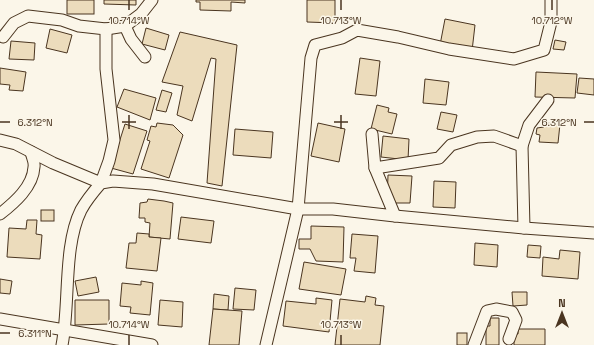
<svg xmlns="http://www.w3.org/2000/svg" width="594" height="345" font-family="'Space Grotesk',sans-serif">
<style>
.building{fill:#ecdcbc;stroke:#4a3520}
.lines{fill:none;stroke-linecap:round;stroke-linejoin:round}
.street-casing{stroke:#4a3520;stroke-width:13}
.street{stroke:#fbf6e9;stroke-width:11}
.ticks{fill:none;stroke:#4a3520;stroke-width:1.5}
.ticks-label{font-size:10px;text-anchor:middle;fill:#4a3520;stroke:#fbf6e9;stroke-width:3;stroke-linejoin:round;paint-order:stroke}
</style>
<rect width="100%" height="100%" fill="#fbf6e9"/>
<g class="building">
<rect x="67" y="0" width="27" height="14"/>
<path d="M104,0H136V5L104,4Z"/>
<path d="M196,0H245V3L231,2V11L200,10V2H196Z"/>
<path d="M307,0H335V23L307,22Z"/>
<path d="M445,19L475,25L472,51L440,45Z"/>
<path d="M146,28L169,35L165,50L142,44Z"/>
<path d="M50,29L72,35L67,53L46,48Z"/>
<path d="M180,32L237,45L222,186L207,183L216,59L211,58L192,121L177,115L183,86L162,82Z"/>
<path d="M555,40L566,42L564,50L553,49Z"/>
<path d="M11,41L35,43L34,60L9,59Z"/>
<path d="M360,58L380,61L376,96L355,94Z"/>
<path d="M0,68L26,72L23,91L9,90L10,85L0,84Z"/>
<path d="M536,72L577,74L575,98L535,97Z"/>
<path d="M579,78L594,79V95L577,93Z"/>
<path d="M425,79L449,82L446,105L423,103Z"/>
<path d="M124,89L156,98L150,120L117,107Z"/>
<path d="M162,90L172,93L166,112L156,110Z"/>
<path d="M377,105L389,108L388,112L397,114L392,134L371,129Z"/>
<path d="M441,112L457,115L453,132L437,129Z"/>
<path d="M157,123L173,125L183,135L169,178L141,169L150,141L147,140L151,126L156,127Z"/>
<path d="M318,123L345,129L339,162L311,156Z"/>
<path d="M544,123L560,124L558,143L539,142L540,135L536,134L537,128L544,127Z"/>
<path d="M125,124L147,131L133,174L111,168Z"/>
<path d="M235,129L273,132L271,158L233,155Z"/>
<path d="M383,136L409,139L408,160L381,157Z"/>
<path d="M388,175L412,176L410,203H387Z"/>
<path d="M434,181L456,182L455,208L433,207Z"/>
<path d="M148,199L164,201L173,203L170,239L149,237L150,223L145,222V218H139L140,203L147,202Z"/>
<rect x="41" y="210" width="13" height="11"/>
<path d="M181,217L214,221L211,243L178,239Z"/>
<path d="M27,220H37L36,234L42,235L40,259L7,257L9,228L26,229Z"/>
<path d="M311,226L344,227L343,262L316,261L310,249H299V239H311Z"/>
<path d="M137,233L149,234V237L161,238L157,271L126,268L129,243H136Z"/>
<path d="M352,234L378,236L375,273L354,271L356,258H350Z"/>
<path d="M475,243L498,245L497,267L474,265Z"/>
<path d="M528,245L541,246L540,258L527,257Z"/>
<path d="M560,250L580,252L578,279L542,276L543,257L559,259Z"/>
<path d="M304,262L346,269L341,295L299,289Z"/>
<path d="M96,277L99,292L78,296L75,281Z"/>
<path d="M0,279L12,281L10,294L0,293Z"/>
<path d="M141,281L153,283L150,315L130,313L131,307L120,306L122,283L141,285Z"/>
<path d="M235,288L256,290L254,310L233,309Z"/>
<path d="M512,292H527V305L513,306Z"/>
<path d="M214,294L229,296L228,310L213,309Z"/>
<path d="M366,296L376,298L375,305L384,306L380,345H335L340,299L365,302Z"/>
<path d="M316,298L332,300L329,332L283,326L286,301L316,304Z"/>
<path d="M75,300H109V324L75,325Z"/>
<path d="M160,300L183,302L182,327L158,325Z"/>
<path d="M213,309L242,311L239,345H209Z"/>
<path d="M490,318H499V345H486V326H490Z"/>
<path d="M518,329H545V345H514V334H518Z"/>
<rect x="457" y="333" width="10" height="12"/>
</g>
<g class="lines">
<defs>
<g id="street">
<path d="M125,26L131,39L145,57"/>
<path d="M106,29L125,26L141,14L152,0"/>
<path d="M0,140L16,144L53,163L101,183L109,161L114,140L106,69V29L79,26L62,20L28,16L14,23L3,37"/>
<path d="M375,168L439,158L451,145L477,137L494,136L522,146"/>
<path d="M0,214C14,203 33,187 34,167C35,162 32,157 31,152"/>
<path d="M395,216L524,228L594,233"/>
<path d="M524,228L522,146L529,125L548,100"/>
<path d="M0,319L152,345"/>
<path d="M62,345C70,305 63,246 81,210C86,201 94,191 101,183L113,181L153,184L298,209H333L395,216L375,168L372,134"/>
<path d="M266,345L298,209L311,58L315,45L342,38L357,30L398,37L449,49L514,59L544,50L551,22V0"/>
<path d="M474,345L487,311L496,309L512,312L516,320L509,339"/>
</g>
</defs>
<use href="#street" class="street-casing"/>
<use href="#street" class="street"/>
</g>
<path class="ticks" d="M129,0V10M341,0V10M552,0V10M129,115V129M341,115V129M0,122H10M122,122H136M334,122H348M584,122H594M0,333H10M129,335V345M341,335V345"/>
<g class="ticks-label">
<text x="129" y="24">10.714°W</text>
<text x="341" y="24">10.713°W</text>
<text x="552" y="24">10.712°W</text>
<text x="35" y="126">6.312°N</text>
<text x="559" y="126">6.312°N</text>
<text x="129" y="328">10.714°W</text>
<text x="341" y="328">10.713°W</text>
<text x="35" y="337">6.311°N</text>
</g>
<g transform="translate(562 313)" stroke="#fbf6e9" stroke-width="3" paint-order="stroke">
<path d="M0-3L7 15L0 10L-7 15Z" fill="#4a3520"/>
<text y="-6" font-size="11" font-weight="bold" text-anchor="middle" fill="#4a3520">N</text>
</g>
</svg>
